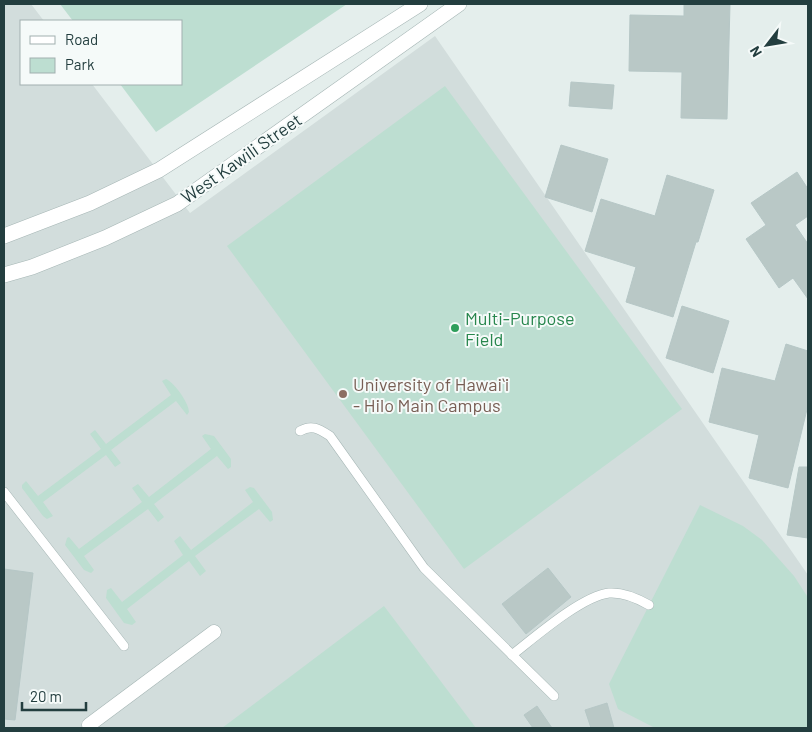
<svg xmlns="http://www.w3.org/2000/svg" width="812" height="732" font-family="Barlow,sans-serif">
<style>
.built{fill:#d2dddc}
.green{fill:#bdded1}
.building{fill:#b9c8c6;stroke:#b6c7c6}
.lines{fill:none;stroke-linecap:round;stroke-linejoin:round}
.service-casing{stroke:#a6b6b5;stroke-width:10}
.pedestrian-casing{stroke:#a6b6b5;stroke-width:15}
.tertiary-casing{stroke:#a6b6b5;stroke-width:16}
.service{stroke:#fff;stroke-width:9}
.pedestrian{stroke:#fff;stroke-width:14}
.tertiary{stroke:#fff;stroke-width:15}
.leisure-dot{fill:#2e9e5b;stroke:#f5faf9;stroke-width:2}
.education-dot{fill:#8d6e63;stroke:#f5faf9;stroke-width:2}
.labels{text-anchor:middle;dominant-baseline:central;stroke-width:4;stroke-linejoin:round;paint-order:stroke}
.street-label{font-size:18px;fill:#233e3f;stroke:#f5faf9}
.leisure-label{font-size:18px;fill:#27864d;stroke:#f5faf9;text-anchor:start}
.education-label{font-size:18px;fill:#785e54;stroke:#f5faf9;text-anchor:start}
</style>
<rect width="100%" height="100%" fill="#e4eeec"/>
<path class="built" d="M4,4H31L44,21H21V84H92L190,213L435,36L808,575V728H4Z"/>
<g class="green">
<path d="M60,4H347L156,132L120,84H181V21H73Z"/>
<path d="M445,86L682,409L464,569L227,246Z"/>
<path d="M166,379C174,382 189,403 189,412L187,415L176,401L111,450L121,463L115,467L106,455L43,502L53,516L47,519L43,516L22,488V485L26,481L38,496L101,449L90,434L95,430L106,444L171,395L162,381Z"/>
<path d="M205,434L214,436L231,459V467L228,469L217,456L154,504L164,517L158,522L148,509L84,556L94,570L91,573L84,570L65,545L67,538L69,537L79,549L142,502L132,488L138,484L149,497L211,449L202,436Z"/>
<path d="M250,487L254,488L272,512L273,520L270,522L259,509L195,556L206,571L200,576L189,561L127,609L136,622L132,625L124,623L106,598L107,590L111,588L122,602L183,555L174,541L180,536L191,550L253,502L245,490Z"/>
<path d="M700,505L743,526L762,540L794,576L807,596L808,728H655L618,709L609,684Z"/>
<path d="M384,606L476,728H222Z"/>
</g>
<g class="building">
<path d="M684,4H730L727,119L681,118L682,72L629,71L630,15L684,16Z"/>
<path d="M571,82L614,85L612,109L569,106Z"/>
<path d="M561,145L608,159L592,212L545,197Z"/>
<path d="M797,172L808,189V216L795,225L808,244V299L793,278L779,288L746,239L766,225L751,203Z"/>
<path d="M667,175L714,190L698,242H696L673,317L626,302L636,267L585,251L601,199L655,216Z"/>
<path d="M682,306L729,321L713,373L666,358Z"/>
<path d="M786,344L808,351V405L788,488L749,478L759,435L709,422L722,368L775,381Z"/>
<path d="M799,467H808V538L787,535Z"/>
<path d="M548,568L571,597L526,634L502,604Z"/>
<path d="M4,569L33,573L15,720L4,719Z"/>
<path d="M607,703L614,728H591L585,710Z"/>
<path d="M537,706L552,728H533L524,715Z"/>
</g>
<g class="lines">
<defs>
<g id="service">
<path d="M300,431C312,424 319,429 330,436L424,568L554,696"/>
<path d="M4,492L124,646"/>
<path d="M512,655C535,637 582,596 609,593C624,592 637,598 649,605"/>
</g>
<path id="pedestrian" d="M89,725L214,632"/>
<g id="tertiary">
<path d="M4,236L90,203L159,170L420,4"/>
<path d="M4,275L32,267L105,238L177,204L459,4"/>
</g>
</defs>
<use href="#service" class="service-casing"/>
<use href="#pedestrian" class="pedestrian-casing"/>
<use href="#tertiary" class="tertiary-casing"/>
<use href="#service" class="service"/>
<use href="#pedestrian" class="pedestrian"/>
<use href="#tertiary" class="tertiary"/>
</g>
<circle class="leisure-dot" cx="455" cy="328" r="5"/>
<circle class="education-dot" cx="343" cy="394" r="5"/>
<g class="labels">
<g class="street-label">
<text transform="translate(241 158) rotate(-35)">West Kawili Street</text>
</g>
<g class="leisure-label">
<text x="465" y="318">Multi-Purpose<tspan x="465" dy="21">Field</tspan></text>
</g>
<g class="education-label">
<text x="353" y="384">University of Hawaiʻi<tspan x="353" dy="21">- Hilo Main Campus</tspan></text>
</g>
</g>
<rect width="812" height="732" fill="none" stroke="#233e3f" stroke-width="10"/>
<rect x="20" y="20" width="162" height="65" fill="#f5faf9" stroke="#a1afaf"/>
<rect x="30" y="36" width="25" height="8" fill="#ffffff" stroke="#a1afaf"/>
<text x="65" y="45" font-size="15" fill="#233e3f">Road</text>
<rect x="30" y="58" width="25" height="15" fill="#bdded1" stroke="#a1afaf"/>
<text x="65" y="70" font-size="15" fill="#233e3f">Park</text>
<g transform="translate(767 45) rotate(239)" stroke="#f5faf9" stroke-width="4" paint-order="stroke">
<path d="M0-4L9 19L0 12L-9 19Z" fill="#233e3f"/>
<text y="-8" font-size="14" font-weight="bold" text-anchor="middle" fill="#233e3f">N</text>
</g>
<path d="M22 702v8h64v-8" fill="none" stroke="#233e3f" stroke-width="2.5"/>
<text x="30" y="702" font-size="15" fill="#233e3f" stroke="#f5faf9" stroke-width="4" paint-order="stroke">20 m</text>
</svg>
